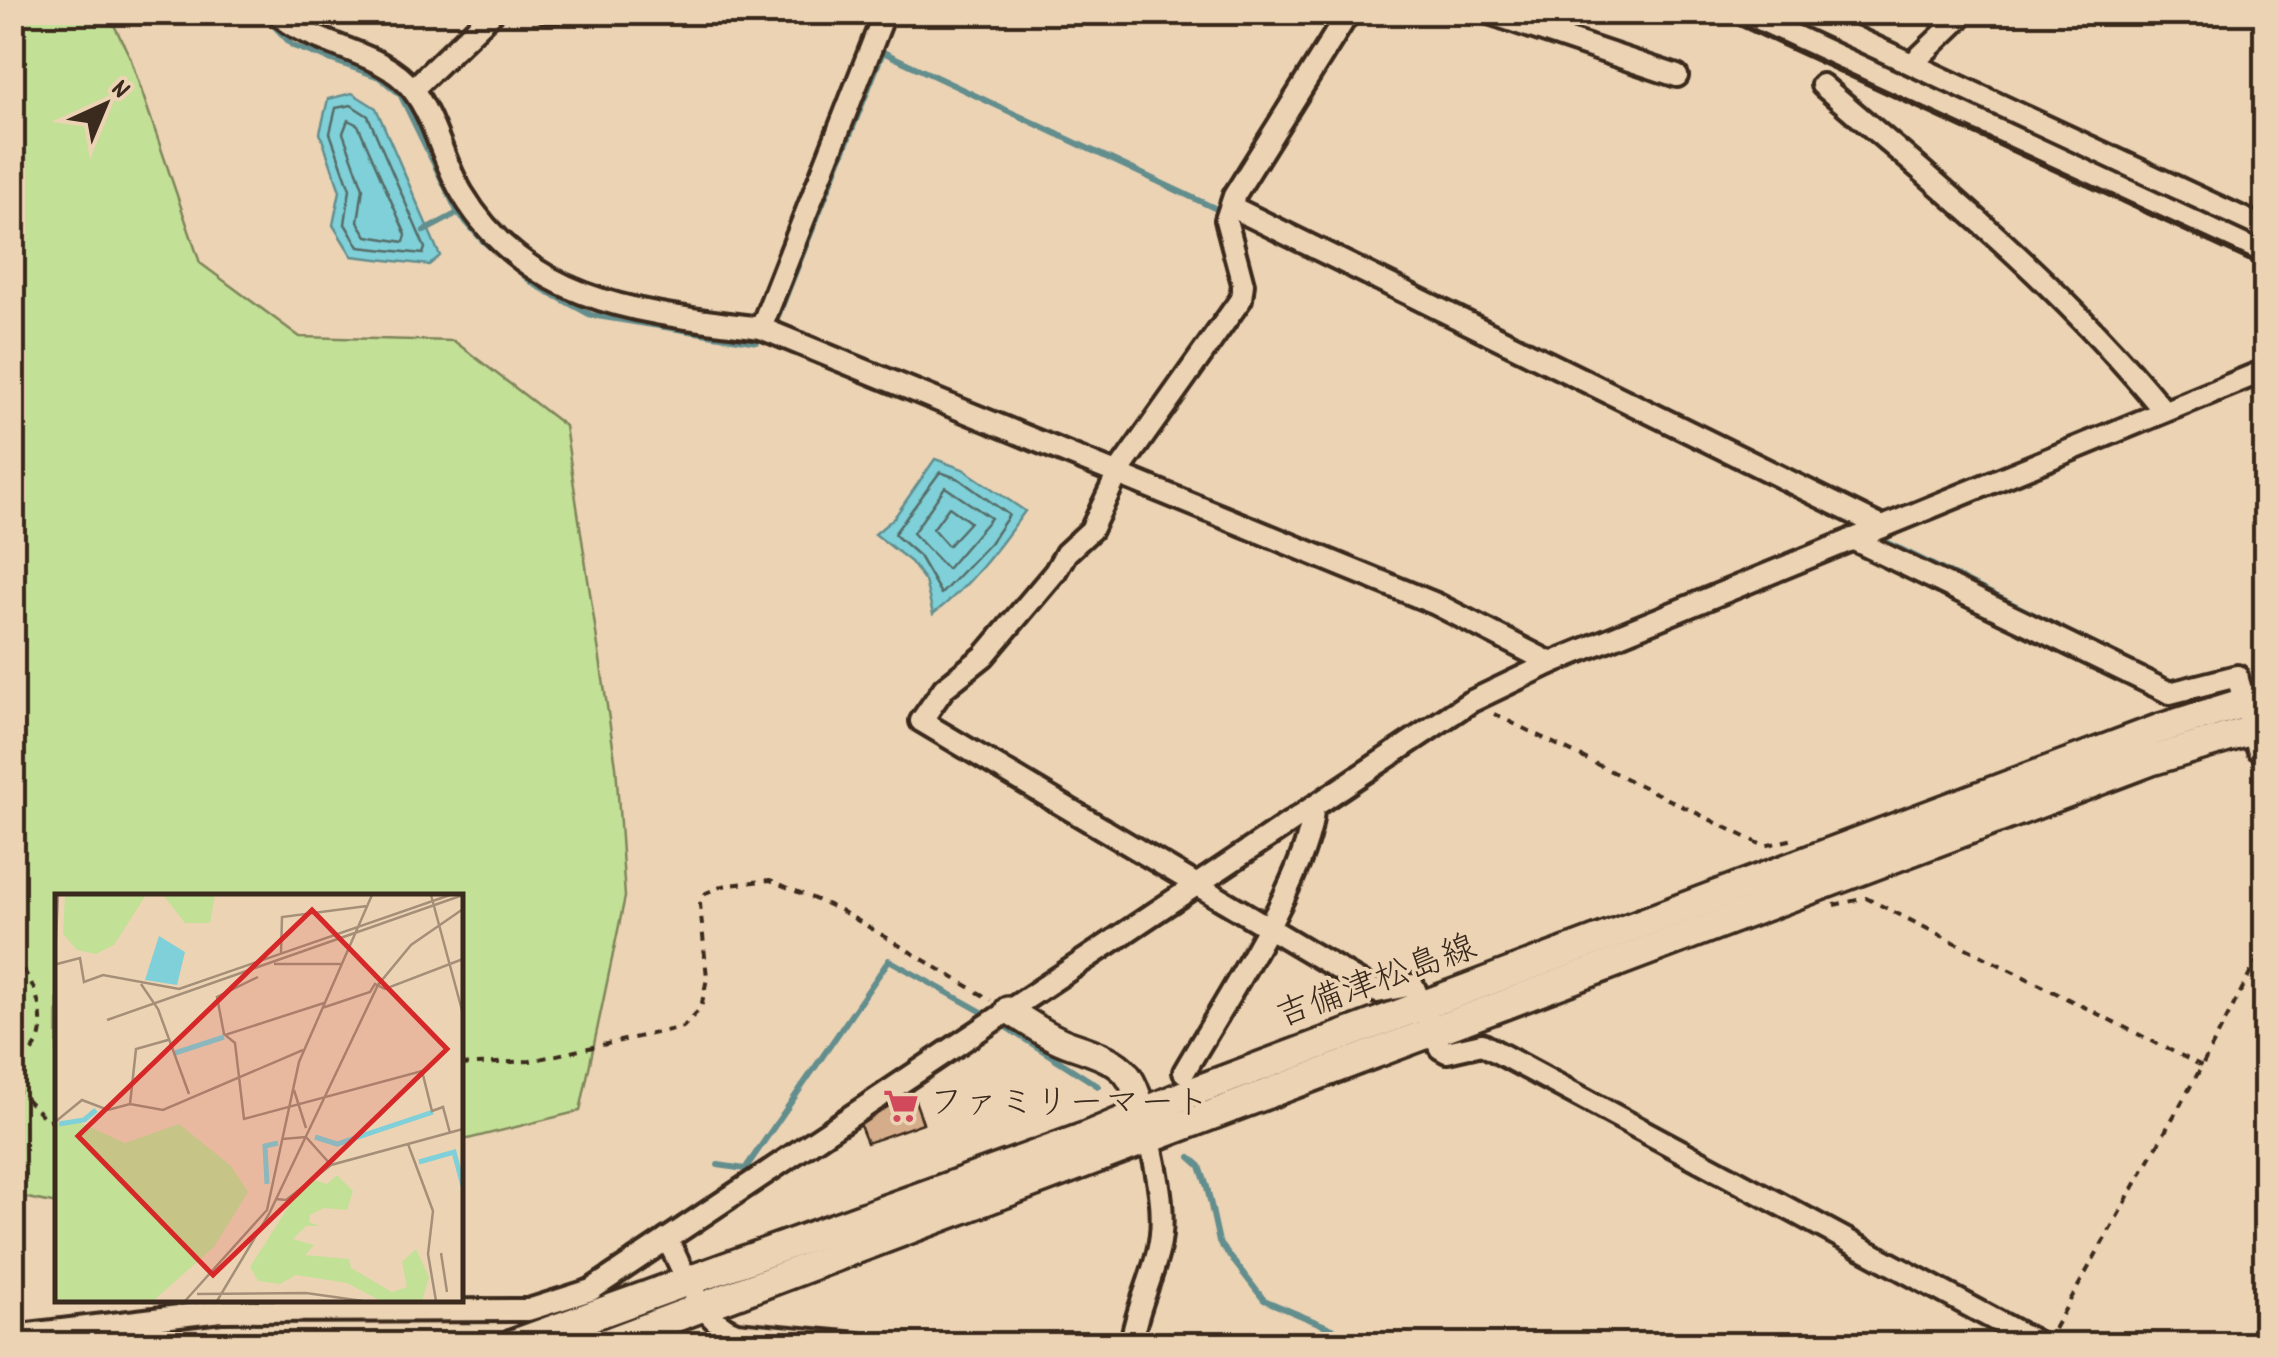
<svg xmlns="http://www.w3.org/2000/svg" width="2278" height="1357" font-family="Dekko,'Klee One',sans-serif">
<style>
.green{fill:#c3e097;stroke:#7f855a;stroke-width:2.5}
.water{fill:#7fd0d8;stroke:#648e8e;stroke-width:2.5}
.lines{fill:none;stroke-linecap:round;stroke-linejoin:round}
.shore{stroke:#566c68;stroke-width:2.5}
.stream{stroke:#648e8e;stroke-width:6}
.building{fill:#d5ad8a;stroke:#3b2a1e;stroke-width:2.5}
.minor-casing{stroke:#3b2a1e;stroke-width:28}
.tertiary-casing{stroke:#3b2a1e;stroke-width:32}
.secondary-casing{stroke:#3b2a1e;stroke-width:35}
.path{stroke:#3b2a1e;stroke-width:4;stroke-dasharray:8 8;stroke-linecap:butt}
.minor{stroke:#ecd3b4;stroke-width:20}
.tertiary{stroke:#ecd3b4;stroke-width:25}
.secondary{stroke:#ecd3b4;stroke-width:28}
.rail{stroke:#3b2a1e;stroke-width:6}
.labels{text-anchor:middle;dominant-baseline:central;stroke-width:8;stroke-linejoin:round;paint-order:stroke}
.street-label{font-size:35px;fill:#3b2a1e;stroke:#ecd3b4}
.poi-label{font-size:35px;fill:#3b2a1e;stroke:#ecd3b4;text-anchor:start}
.inset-river{fill:none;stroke:#7fd0d8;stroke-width:5}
.inset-road{fill:none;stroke:#a58f78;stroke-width:2.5}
.view{fill:#d62828;fill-opacity:0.15;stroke:#d62828;stroke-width:5}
.inset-edge{fill:none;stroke:#3b2a1e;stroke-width:5}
</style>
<rect width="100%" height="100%" fill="#ecd3b4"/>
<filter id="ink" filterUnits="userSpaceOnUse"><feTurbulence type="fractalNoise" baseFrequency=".01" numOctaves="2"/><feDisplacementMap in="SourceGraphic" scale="20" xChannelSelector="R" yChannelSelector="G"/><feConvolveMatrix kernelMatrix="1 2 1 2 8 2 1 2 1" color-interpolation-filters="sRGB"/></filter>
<g filter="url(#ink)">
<path class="green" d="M12,13H108L130,57L200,263L300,337L454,341L565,426L616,766L625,897L580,1111L460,1141V897H58L57,1204L13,1195Z"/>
<g class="water">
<path d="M352,93L376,108L440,256L429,265L352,256L333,225L340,191L320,133L328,99Z"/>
<path d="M935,459L963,469L1025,511C998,549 970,586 933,614L925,581L911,562L875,534L894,518Z"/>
</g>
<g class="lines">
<g class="shore">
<path d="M351,105L368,116L425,248L423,254L359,247L345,224L350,189L330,133L336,108Z"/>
<path d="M348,120L358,125L406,235L404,242L367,236L358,222L363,188L343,133Z"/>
<path d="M940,472L959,479L1009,515L990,543L941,594L919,556L894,534Z"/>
<path d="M945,487L991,518L947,569L913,533Z"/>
<path d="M949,507L970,522L948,546L933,529Z"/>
</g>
<g class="stream">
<path d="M261,12L293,46L379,77L400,94L458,213L484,242L534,284L591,315L757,342"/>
<path d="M424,231L458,213"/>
<path d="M777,319L883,52L1223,212"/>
<path d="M1874,536L2169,681"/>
<path d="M1190,1157L1200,1166L1207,1187L1219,1242L1264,1300L1368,1344"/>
<path d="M718,1165L745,1169L889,960L984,1013L1098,1086"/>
</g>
</g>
<path class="building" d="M911,1089L923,1123L867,1143L859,1123Z"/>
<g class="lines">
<defs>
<g id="minor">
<path d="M276,12C313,48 381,48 413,90C435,119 443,162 462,193C529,305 645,313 761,328L1436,604L1551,663"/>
<path d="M548,12H554"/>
<path d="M1349,12L1234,196L1226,220L1243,284L1241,299L1119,471L1091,530L1066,553L1055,572L984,656L944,688L921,721L1377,992L1413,985L1440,1048L1447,1052L1482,1044L2040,1344"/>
<path d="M1486,12L1677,76"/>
<path d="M1800,12L2266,229"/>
<path d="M1913,63L1966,12"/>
<path d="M1822,85C1941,187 2063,287 2163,410"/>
<path d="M413,89L493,12"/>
<path d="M1232,207L1882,527"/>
<path d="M761,328L885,12"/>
<path d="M1852,539L2170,693L2237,676L2258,749L2266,752"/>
<path d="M1184,1072C1219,1011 1311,872 1313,809"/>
<path d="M667,1239C685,1272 698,1319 736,1333L857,1344"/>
<path d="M12,1336L221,1311L528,1310L591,1290L1470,702L1551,663L2266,370"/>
<path d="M1131,1344C1136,1311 1150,1284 1158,1252C1167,1215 1158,1177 1150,1140"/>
</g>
<path id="tertiary" d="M1008,1010C1028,1022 1049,1038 1071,1045C1131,1065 1132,1071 1148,1133"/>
<g id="secondary">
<path d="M514,1344L1083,1138L1187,1094L2159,729L2266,696"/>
<path d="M604,1344L2153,760L2266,726"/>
</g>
</defs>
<use href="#minor" class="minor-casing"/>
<use href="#tertiary" class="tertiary-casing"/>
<use href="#secondary" class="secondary-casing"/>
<g class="path">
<path d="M1494,714L1764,846L1798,838"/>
<path d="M1834,905L1866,898L2202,1066"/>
<path d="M12,958C33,974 48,1017 38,1042C34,1051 22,1061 16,1068L19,1092L47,1120H58"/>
<path d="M460,1065L530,1061L683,1027L701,1008L707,978L700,904L706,893L722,886L770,880L840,910L991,1000"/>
<path d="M2054,1329L2202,1066L2266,943"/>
</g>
<use href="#minor" class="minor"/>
<use href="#tertiary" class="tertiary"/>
<use href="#secondary" class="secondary"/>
<path class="rail" d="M1713,12L2266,267"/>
</g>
</g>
<defs>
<symbol id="supermarket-bare" viewBox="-9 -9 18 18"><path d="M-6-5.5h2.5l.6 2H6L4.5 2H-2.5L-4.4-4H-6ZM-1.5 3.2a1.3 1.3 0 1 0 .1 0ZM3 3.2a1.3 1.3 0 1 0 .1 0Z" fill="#d1495b" stroke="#ecd3b4" stroke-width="2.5" paint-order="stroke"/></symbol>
</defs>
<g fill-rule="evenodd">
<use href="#supermarket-bare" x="876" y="1081" width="50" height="50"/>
</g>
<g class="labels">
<g class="street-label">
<text transform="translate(1377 984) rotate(-20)">吉備津松島線</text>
</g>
<g class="poi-label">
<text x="929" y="1106">ファミリーマート</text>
</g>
</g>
<g transform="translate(55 894)">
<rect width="408" height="408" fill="#ecd3b4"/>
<path d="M10,1H91L59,51L41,60L22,56L8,40ZM108,1H160L155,29H130ZM21,227L70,249L124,230L176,272L193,298L159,353L98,407H0V230ZM282,281L298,297L292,316L269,314L255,321L254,328L264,332H251L238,345L259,351L250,361L294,365L296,374L337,398L352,393L347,368L361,355L374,383L367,407H326L292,389L241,381L225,390L203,387L195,373L241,301L259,286L272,290Z" fill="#c3e097"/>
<path d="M104,42L130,58L122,91L90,86Z" fill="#7fd0d8"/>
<path class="inset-river" d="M120,159L169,143M4,230L29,226L41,216M260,243L282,250L378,218M364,268L399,258L408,292M212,290L210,252L223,249"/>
<path class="inset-road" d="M376,1L408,120M226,59L227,23L312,12M0,66L3,1M2,70L25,64L29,88L48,81L124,95L395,1M219,70H286M203,83L162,103L169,140L180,149L189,225L367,177L377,217L388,213L395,239M86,90L103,115L134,200M267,114L315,98L320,90L330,95L408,65M52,126L408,1M170,141L269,109M239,196L251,234M75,210L81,155L113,146M0,228L27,206L53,216L75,210L108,216L248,156M227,245L251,243L276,271M353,250L378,317L373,360L381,407M221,305L231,306L276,271L408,235M386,359L392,398M142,400L251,399L308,407M130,407L212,316L244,168L317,1M162,407L214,320L323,91L356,51L408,15"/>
<path class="view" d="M257,16L392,155L158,381L23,242Z"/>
<rect width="408" height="408" class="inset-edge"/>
</g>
<rect width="2278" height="1357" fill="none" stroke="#ecd3b4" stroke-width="50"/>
<rect x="25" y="25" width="2228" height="1307" fill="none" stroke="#3b2a1e" stroke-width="4" filter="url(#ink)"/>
<g transform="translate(105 105) rotate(44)" stroke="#ecd3b4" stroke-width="8" paint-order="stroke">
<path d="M0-8L18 38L0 25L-18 38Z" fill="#3b2a1e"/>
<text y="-15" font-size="28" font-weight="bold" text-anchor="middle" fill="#3b2a1e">N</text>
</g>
</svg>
